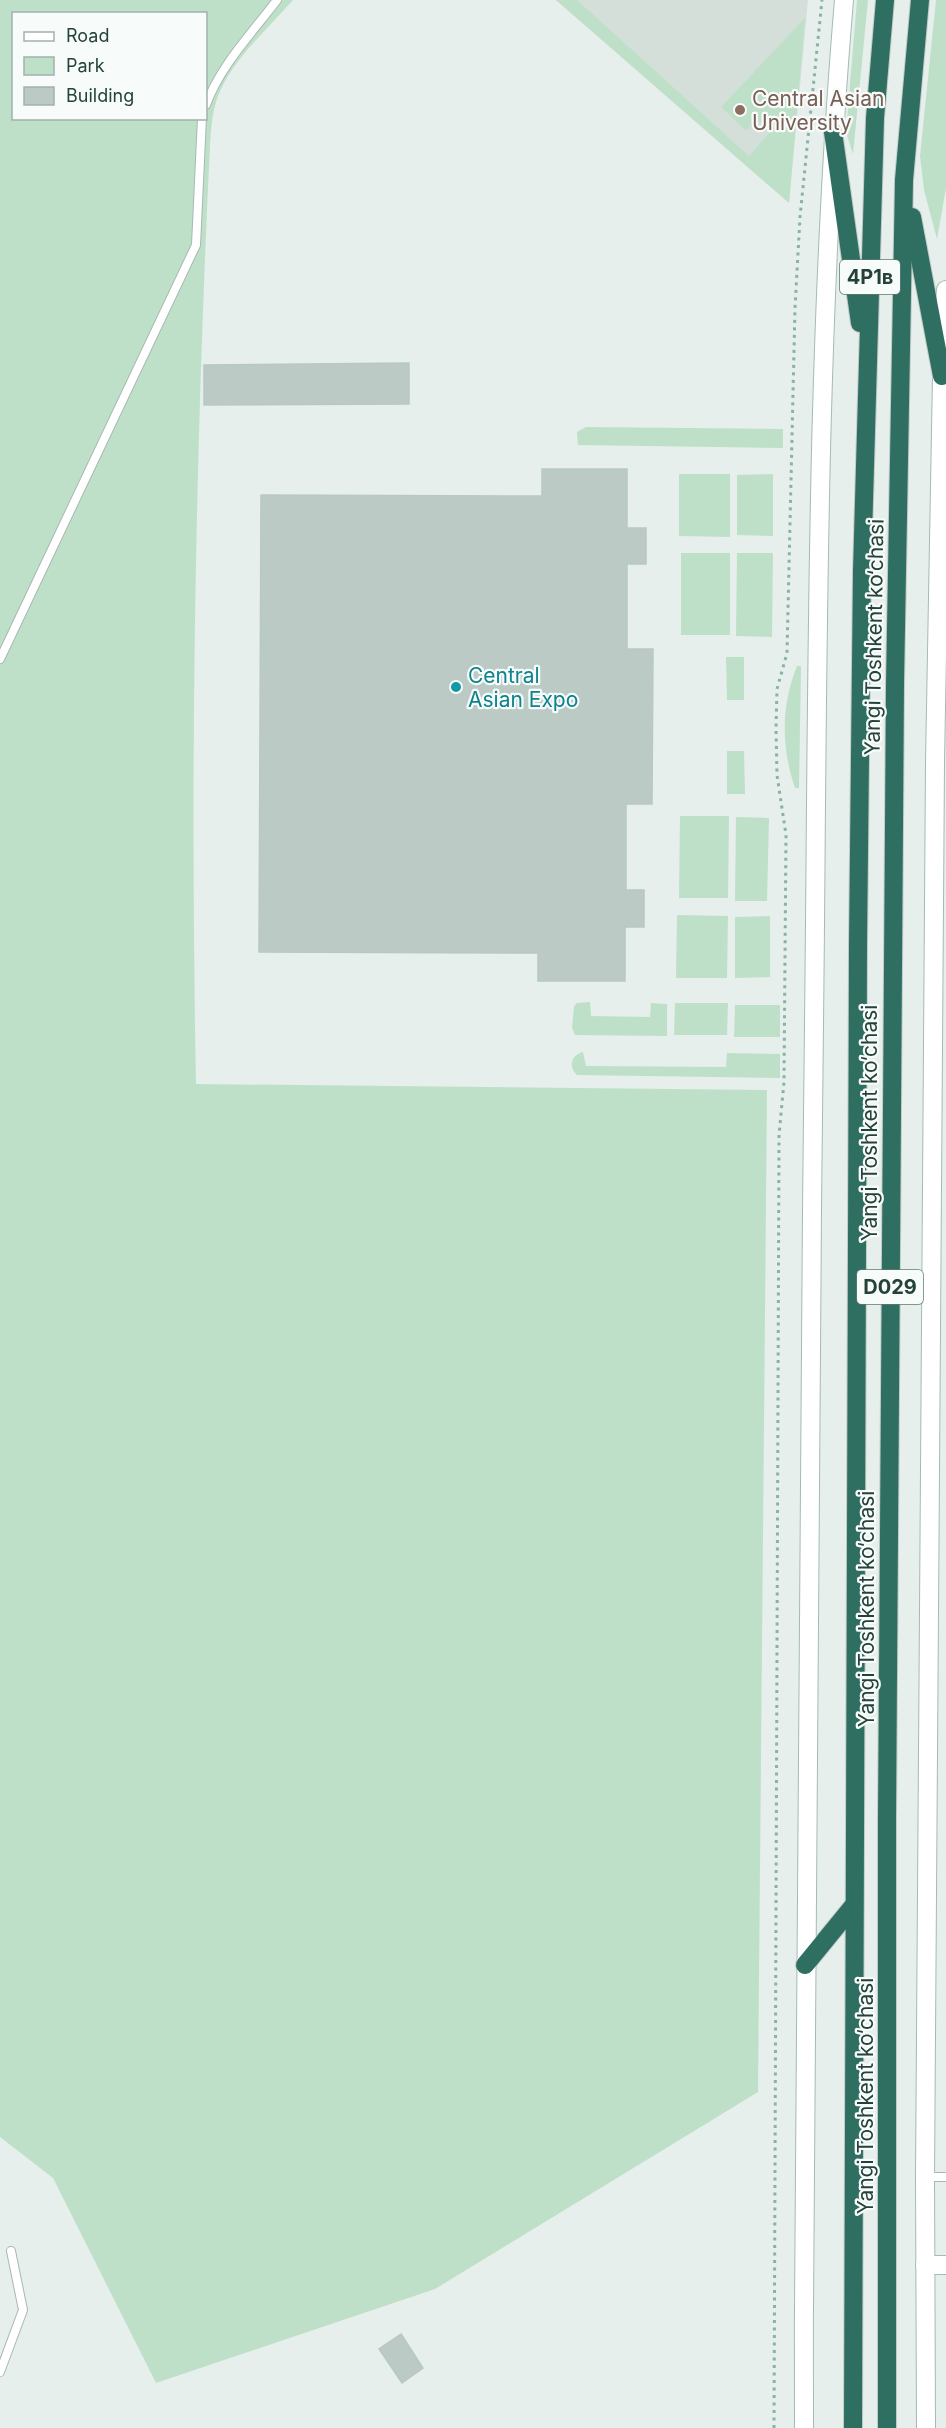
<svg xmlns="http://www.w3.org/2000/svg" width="946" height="2428" font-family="Inter,sans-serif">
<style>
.built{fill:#d4dfda}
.green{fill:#bfe0c8;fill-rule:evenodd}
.building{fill:#bbcac4;stroke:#b8c9c2;stroke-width:1.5}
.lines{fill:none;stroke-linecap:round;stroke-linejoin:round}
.lane-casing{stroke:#a8b8b2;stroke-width:10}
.secondary-casing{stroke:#a4bbb3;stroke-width:20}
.highway-casing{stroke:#c2cac8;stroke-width:20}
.path{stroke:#86b3a5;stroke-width:3;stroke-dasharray:3 4.5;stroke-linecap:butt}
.lane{stroke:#fff;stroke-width:8}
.secondary{stroke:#fff;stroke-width:18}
.highway{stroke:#2f6f62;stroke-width:18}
.education-dot{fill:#8d6e63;stroke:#f7fbf9;stroke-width:2}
.culture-dot{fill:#0f9aa8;stroke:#f7fbf9;stroke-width:2}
.labels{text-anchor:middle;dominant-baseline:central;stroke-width:4.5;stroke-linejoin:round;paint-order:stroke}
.shield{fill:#f7fbf9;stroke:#637a73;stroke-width:1.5}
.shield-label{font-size:20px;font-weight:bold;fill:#24423a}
.education-label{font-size:21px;fill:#785e54;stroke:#f7fbf9;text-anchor:start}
.street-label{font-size:21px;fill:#24423a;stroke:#f7fbf9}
.culture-label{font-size:21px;fill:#0d838f;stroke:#f7fbf9;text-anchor:start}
</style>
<rect width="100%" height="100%" fill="#e6efeb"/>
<path class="built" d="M556,0H808L789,203Z"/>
<g class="green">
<path d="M0,0H293C268,29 230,61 217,99C212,114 211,130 210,145C195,457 190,771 196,1084L767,1090L758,2092L435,2289L156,2383L53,2178L0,2137ZM14,14H206V118H14Z"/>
<path d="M556,0H577L749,156L771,131L757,119L746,131L721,107L805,18L789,203Z"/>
<path d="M857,0H868L853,154L846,132Z"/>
<path d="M936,0H946V188L937,239L924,190L920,156Z"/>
<path d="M586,427L783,429V448L578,445L577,432Z"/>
<path d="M679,474H730V537L679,536Z"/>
<path d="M773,474V536L737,535V475Z"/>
<rect x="681" y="553" width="49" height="82"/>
<path d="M737,553H773L772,637L736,636Z"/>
<path d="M726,657H744V700H727Z"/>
<path d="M797,666H801L799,788H795C781,747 781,706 797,666Z"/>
<path d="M727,751H744L745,794H727Z"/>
<path d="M680,816H729L728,898H679Z"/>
<path d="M736,817L769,818L767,901H735Z"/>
<path d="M677,915L728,916L727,978H676Z"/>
<path d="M770,916V977L735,978V917Z"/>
<path d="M590,1002L591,1016L650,1017L651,1003L667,1004V1036L575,1035L572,1028L574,1006L577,1003Z"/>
<path d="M675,1003H728L727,1035H674Z"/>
<path d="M735,1005H780V1037H734Z"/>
<path d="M583,1052L586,1066L726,1067L727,1053L780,1054V1078L577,1075C568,1067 571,1055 583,1052Z"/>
</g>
<g class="building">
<path d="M409,363V404L204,405V365Z"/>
<path d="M542,469H627V528H646V564H627V649H653L652,804H626V890H644V927H625V981H538V953L259,952L261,495L542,496Z"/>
<path d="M401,2334L423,2368L402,2383L379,2349Z"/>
</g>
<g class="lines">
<defs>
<g id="lane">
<path d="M206,105C220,66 252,33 277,0"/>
<path d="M0,659L196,245L202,118"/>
<path d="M926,2177H946"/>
<path d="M0,2372L23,2310L11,2251"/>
</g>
<g id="secondary">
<path d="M925,2265H946"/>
<path d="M804,2428C803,1960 809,1492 814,1024C818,683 815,341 844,0"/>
<path d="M926,2428L925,2177L935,763L942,376L946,290"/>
</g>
<g id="highway">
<path d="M833,132L860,323"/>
<path d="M912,217L942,376"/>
<path d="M805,1965L854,1905"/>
<path d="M853,2428L858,944L862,571L875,118L885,0"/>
<path d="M887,2428V1818L895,684L904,180L920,0"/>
</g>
</defs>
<use href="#lane" class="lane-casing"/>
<use href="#secondary" class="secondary-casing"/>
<use href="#highway" class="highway-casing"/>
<path class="path" d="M774,2428L779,1135L784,1082L786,835L777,775L776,728L777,689L787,653L795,308L800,217L822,0"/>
<use href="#lane" class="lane"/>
<use href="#secondary" class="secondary"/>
<use href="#highway" class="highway"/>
</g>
<circle class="education-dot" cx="740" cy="110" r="6"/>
<circle class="culture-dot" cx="456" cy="687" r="6"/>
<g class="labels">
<g class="shield">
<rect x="840" y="260" width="60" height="34" rx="4.5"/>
<rect x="857" y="1270" width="66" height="34" rx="4.5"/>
</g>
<g class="shield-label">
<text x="870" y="277">4Р1в</text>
<text x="890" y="1287">D029</text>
</g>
<g class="education-label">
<text x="752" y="98">Central Asian<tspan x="752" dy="24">University</tspan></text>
</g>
<g class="street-label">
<text transform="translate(874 637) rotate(-89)">Yangi Toshkent ko‘chasi</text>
<text transform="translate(869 1123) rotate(-90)">Yangi Toshkent ko‘chasi</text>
<text transform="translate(866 1609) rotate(-90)">Yangi Toshkent ko‘chasi</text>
<text transform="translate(865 2096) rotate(-90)">Yangi Toshkent ko‘chasi</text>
</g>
<g class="culture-label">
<text x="468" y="675">Central<tspan x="468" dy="24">Asian Expo</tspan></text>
</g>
</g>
<rect x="12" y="12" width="195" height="108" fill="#f7fbf9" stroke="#a3b1ad" stroke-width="1.5"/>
<rect x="24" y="32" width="30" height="9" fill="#ffffff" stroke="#a3b1ad" stroke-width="1.5"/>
<text x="66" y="42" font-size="18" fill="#24423a">Road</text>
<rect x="24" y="57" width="30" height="18" fill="#bfe0c8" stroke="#a3b1ad" stroke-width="1.5"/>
<text x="66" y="72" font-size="18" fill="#24423a">Park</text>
<rect x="24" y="87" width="30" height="18" fill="#bbcac4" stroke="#a3b1ad" stroke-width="1.5"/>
<text x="66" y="102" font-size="18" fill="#24423a">Building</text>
</svg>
